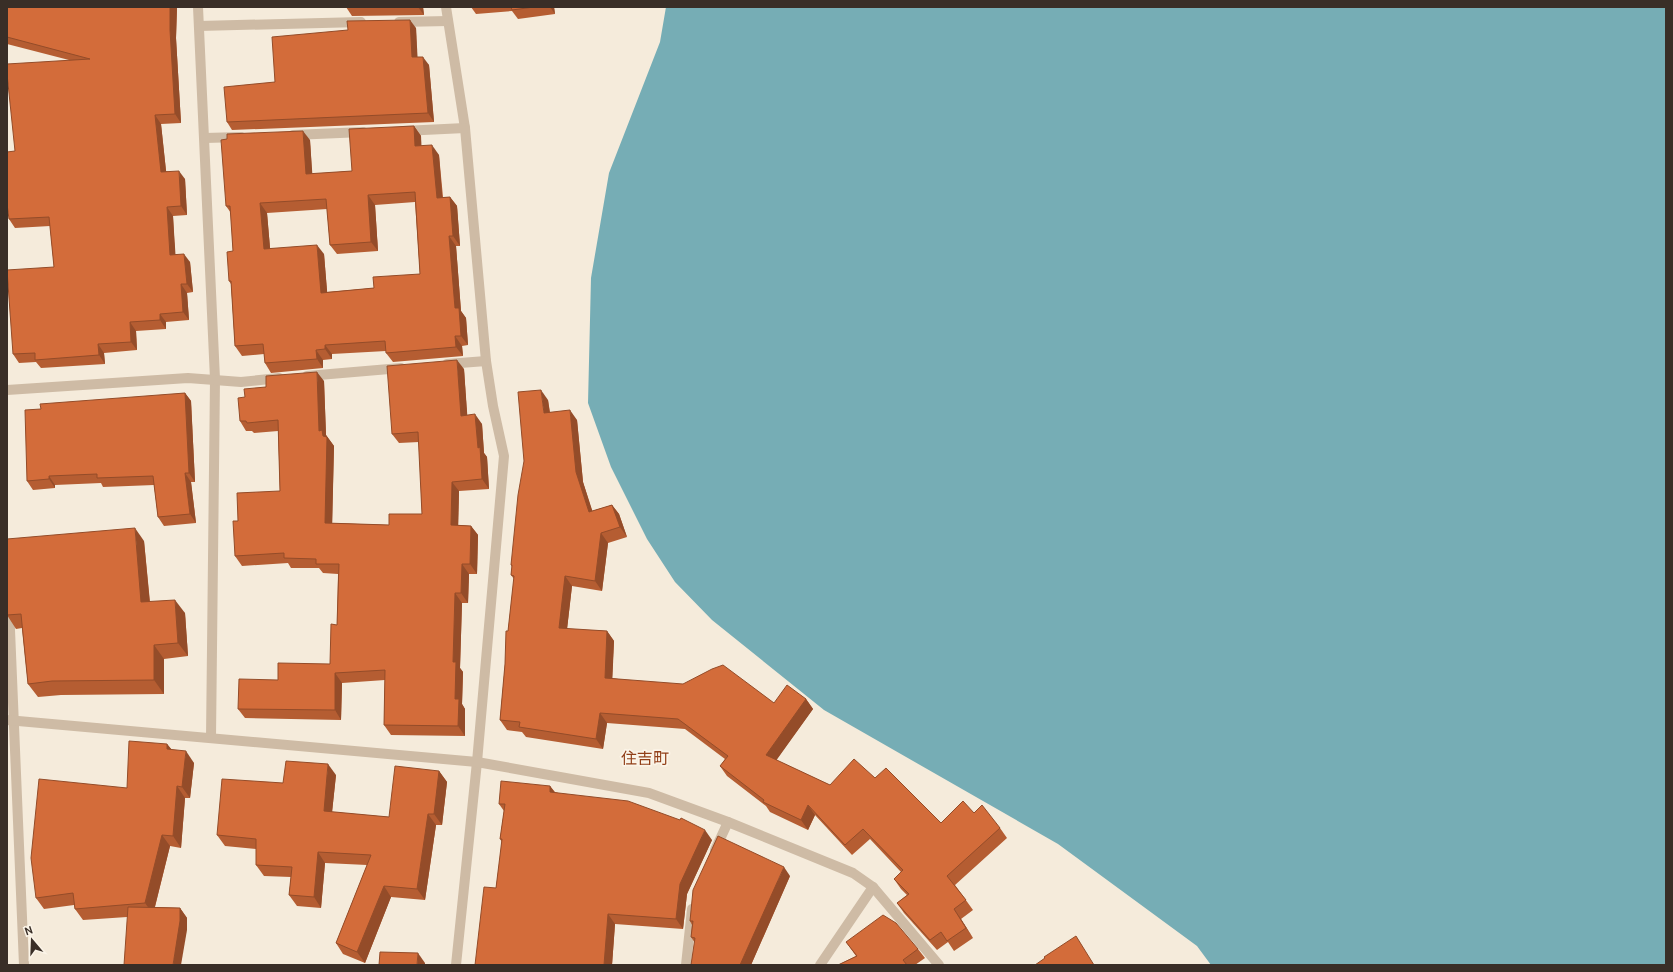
<svg xmlns="http://www.w3.org/2000/svg" width="1673" height="972" font-family="Cabin,'Noto Sans JP',sans-serif">
<style>
.water{fill:#76adb5}
.lines{fill:none;stroke-linecap:round;stroke-linejoin:round}
.minor{stroke:#cebba5;stroke-width:10}
.wall{fill:#b55d32;fill-rule:evenodd}
.shaded-wall{fill:#944c29}
.building{fill:#d36c3a;stroke:#944c29;fill-rule:evenodd}
.labels{text-anchor:middle;dominant-baseline:central;stroke-width:3.5;stroke-linejoin:round;paint-order:stroke}
.quarter-label{font-size:16px;fill:#913e17;stroke:#fbf4e8}
</style>
<rect width="100%" height="100%" fill="#f5ebdb"/>
<path class="water" d="M666,7H1666V965H1211L1197,946L1058,844L824,710L712,620L675,582L647,539L611,467L588,403L591,278L609,173L660,42Z"/>
<g class="lines">
<g class="minor">
<path d="M198,7L215,379L211,738"/>
<path d="M446,7L465,128L486,361L493,406L504,456L477,762L456,965"/>
<path d="M399,22L448,21"/>
<path d="M199,26L361,22"/>
<path d="M403,131L465,128"/>
<path d="M293,135L363,132"/>
<path d="M205,138L241,137"/>
<path d="M447,364L486,361"/>
<path d="M307,376L401,368"/>
<path d="M7,390L188,378L241,382L279,378"/>
<path d="M9,606L24,965"/>
<path d="M7,720L477,762L649,793L728,822L853,873L873,887L939,965"/>
<path d="M715,850L728,822"/>
<path d="M686,965L692,909"/>
<path d="M820,965L873,887"/>
</g>
</g>
<g class="wall">
<path d="M7,7H177L176,38L181,123L161,124L166,171L185,179L187,215L173,216L175,254L190,262L193,292L187,293L189,320L166,322V329L136,331L137,350L104,353L105,364L41,368L36,362L19,363L13,354L54,267L50,226L15,228L9,219L15,151L69,60L7,44Z"/>
<path d="M346,7H423L424,15L352,16Z"/>
<path d="M471,7H554L555,14L518,19L512,11L476,14Z"/>
<path d="M416,28L417,57L429,65L434,122L232,130L227,122L275,82Z"/>
<path d="M414,126L421,136V146L439,155L443,197H450L457,206L460,246H456L461,311L466,318L468,345L462,346L463,356L393,362L386,353V351L332,354V359L323,360V368L271,373L265,363L264,354L242,356L235,346L231,284L229,281L233,251L231,213L226,206L227,139L310,140L312,174L352,171ZM415,202L420,274L374,288L327,292L324,254L270,248L267,213L327,209L330,245L337,254L378,251L375,205Z"/>
<path d="M464,369L467,415L482,424L484,453L487,457L489,489L459,491L458,525L471,526L478,535L477,574H469L468,603H462L460,668L463,672L462,704L465,709V736L391,735L384,725L385,680L342,683L341,720L245,718L238,709L278,680L330,664L337,625L338,574L323,573L319,568H291L288,563L242,566L235,556L238,521L280,491L278,431L254,433L252,431H246L240,421L245,397L266,387L324,381L326,435L334,446L332,523L389,525L422,514L419,442L399,443L392,434Z"/>
<path d="M185,393L191,401L195,482H191L196,523L164,526L158,517L154,485L103,487L101,483L55,485V488L33,490L27,481L41,409Z"/>
<path d="M548,400L550,412L577,420L583,482L592,511L612,505L619,514L627,537L608,543L602,591L572,586L567,629L607,631L614,641L612,678L774,703L806,699L813,709L776,760L830,785L875,778L941,823L974,813L1000,828L1007,838L955,885L973,910L961,919L973,938L954,951L948,942L937,950L904,913L897,903L907,895L901,889L894,879L901,872L870,839L852,855L815,815L808,830L770,812L766,806L727,776L720,766L725,759L685,729L607,723L603,749L526,737L522,732L507,730L500,720L508,631L514,579L511,575L512,567L511,565Z"/>
<path d="M144,541L150,602L185,613L188,656L164,659V694L61,695L38,697L28,684L22,628L16,629L7,615Z"/>
<path d="M167,744L172,750L194,763L190,798H185L181,848L170,846L155,907L180,908L187,918V930L127,917L83,920L75,909L74,905L44,909L36,898L127,788Z"/>
<path d="M439,771L447,782L442,825H436L425,900L391,897L365,963L343,954L336,943L367,865L325,863L321,908L297,906L289,895L291,877L264,876L256,865V849L225,846L217,835L283,783L336,775L332,812L389,817Z"/>
<path d="M550,786L555,792L712,840L687,894L683,929L615,924L612,965H475L496,888L502,842L500,839L504,811L499,804Z"/>
<path d="M790,876L751,965H691L695,943L691,937L692,925L690,921Z"/>
<path d="M846,942L918,949L925,958L915,965H838L856,956Z"/>
</g>
<g class="shaded-wall">
<path d="M170,7H177L176,38L181,123L175,114L170,30Z"/>
<path d="M418,7H423L424,15Z"/>
<path d="M550,7H554L555,14Z"/>
<path d="M410,20L416,28L418,66L412,57Z"/>
<path d="M423,57L429,65L434,122L428,113Z"/>
<path d="M155,115L161,124L167,180L161,172Z"/>
<path d="M414,126L421,136L422,156L415,146Z"/>
<path d="M303,131L310,140L313,184L306,174Z"/>
<path d="M432,145L439,155L443,207L437,198Z"/>
<path d="M179,171L185,179L187,215L181,206Z"/>
<path d="M368,195L375,205L378,251L371,242Z"/>
<path d="M450,197L457,206L460,246L453,236Z"/>
<path d="M260,203L267,213L271,259L264,249Z"/>
<path d="M167,207L173,216L176,263L170,255Z"/>
<path d="M449,236L456,246L461,311L466,318L468,345L461,336L455,308Z"/>
<path d="M317,245L324,254L328,302L321,293Z"/>
<path d="M184,254L190,262L193,292L187,284Z"/>
<path d="M181,284L187,293L189,320L183,312Z"/>
<path d="M160,314L166,322V329L160,320Z"/>
<path d="M130,322L136,331L137,350L131,342Z"/>
<path d="M455,336L462,346L463,356L456,347Z"/>
<path d="M98,344L104,353L105,364L99,355Z"/>
<path d="M325,345L332,354V359L325,349Z"/>
<path d="M316,350L323,360V368L317,359Z"/>
<path d="M457,360L464,369L468,425L461,416Z"/>
<path d="M317,372L324,381L326,435L334,446L332,533L325,523L319,431Z"/>
<path d="M541,390L548,400L551,423L544,413Z"/>
<path d="M185,393L191,401L195,482L189,473Z"/>
<path d="M570,410L577,420L583,482L596,522L589,512L576,472Z"/>
<path d="M475,414L482,424L484,453L487,457L489,489L482,479L478,448Z"/>
<path d="M185,473L191,482L196,523L190,514Z"/>
<path d="M49,476L55,485V488L49,479Z"/>
<path d="M452,482L459,491L458,535L451,525Z"/>
<path d="M612,505L619,514L627,537L620,527Z"/>
<path d="M471,526L478,535L477,574L470,564Z"/>
<path d="M135,528L144,541L151,616L141,602Z"/>
<path d="M601,533L608,543L602,591L595,581Z"/>
<path d="M462,564L469,574L468,603L461,593Z"/>
<path d="M565,576L572,586L566,638L559,628Z"/>
<path d="M455,593L462,603L460,668L463,672L462,704L465,709V736L458,726L455,699L453,662Z"/>
<path d="M175,600L185,613L188,656L178,643Z"/>
<path d="M607,631L614,641L612,688L605,678Z"/>
<path d="M154,645L164,659V694L154,680Z"/>
<path d="M335,673L342,683L341,720L335,710Z"/>
<path d="M806,699L813,709L773,765L766,755Z"/>
<path d="M600,713L607,723L603,749L596,739Z"/>
<path d="M167,744L176,755L167,749Z"/>
<path d="M186,751L194,763L190,798L182,787Z"/>
<path d="M328,764L336,775L331,822L324,811Z"/>
<path d="M439,771L447,782L442,825L434,814Z"/>
<path d="M177,786L185,798L181,848L173,836Z"/>
<path d="M550,786L558,797L550,792Z"/>
<path d="M808,805L815,815L808,830L801,820Z"/>
<path d="M428,814L436,825L425,900L417,889Z"/>
<path d="M705,830L712,840L687,894L683,929L676,919L680,884Z"/>
<path d="M162,835L170,846L153,914L145,903Z"/>
<path d="M318,852L325,863L321,908L314,897Z"/>
<path d="M784,867L790,876L751,965H740Z"/>
<path d="M384,886L391,897L365,963L357,952Z"/>
<path d="M180,908L187,918V930L181,965H173Z"/>
<path d="M954,909L961,919L973,938L966,928Z"/>
<path d="M608,914L615,924L612,965H604Z"/>
<path d="M418,953L425,963V965H417Z"/>
</g>
<g class="building">
<path d="M7,7H170V30L175,114L155,115L161,172L179,171L181,206L167,207L170,255L184,254L187,284H181L183,312L160,314V320L130,322L131,342L98,344L99,355L35,360V353L13,354L7,270L54,267L49,217L9,219L7,204V152L15,151L7,74V64L90,59L7,37Z"/>
<path d="M511,7H534L512,10Z"/>
<path d="M410,20L412,57H423L428,113L227,122L224,87L275,82L272,37L348,30L347,21Z"/>
<path d="M414,126L415,146L432,145L437,198L450,197L453,236H449L455,308H459L461,336H455L456,347L386,353L385,341L325,345V349L316,350L317,359L265,363L263,344L235,346L231,281H229L227,252L233,251L230,206H226L221,140L227,139V134L303,131L306,174L352,171L349,129ZM415,192L420,274L373,277L374,288L321,293L317,245L264,249L260,203L326,199L330,245L371,242L368,195Z"/>
<path d="M457,360L461,416L475,414L478,448L480,447L482,479L452,482L451,525L471,526L470,564H462L461,593H455L453,662H456L455,699H459L458,726L384,725L385,670L335,673V710L238,709L239,679L278,680V663L330,664L331,624L337,625L339,564H316V559L284,558V553L235,556L233,521H238L237,493L280,491L278,420L247,423L246,421H240L238,398L245,397L244,389L266,387V376L317,372L319,431L322,430L323,436L327,437L325,523L389,525V514H422L418,432L392,434L387,366Z"/>
<path d="M541,390L544,413L570,410L576,472L589,512L612,505L620,527L601,533L595,581L565,576L559,628L607,631L605,678L683,684L712,669L723,665L774,703L787,685L806,699L766,755L830,785L854,759L875,778L886,768L941,823L963,801L974,813L982,805L1000,828L947,876L966,900L954,909L966,928L947,941L941,932L930,940L897,903L909,894L894,879L903,870L863,829L845,845L808,805L801,820L763,802L764,800L720,766L728,756L678,719L600,713L596,739L519,727L520,722L500,720L505,664L506,631H508L514,576L511,575L512,565H511L518,495L524,461L518,392Z"/>
<path d="M185,393L189,473H185L190,514L158,517L153,476L97,478V474L49,476V479L27,481L25,410L41,409L40,404Z"/>
<path d="M135,528L141,602L175,600L178,643L154,645V680L52,681L28,684L21,614L7,615V539Z"/>
<path d="M129,741L167,744V749L186,751L182,787L177,786L173,836L162,835L145,903L75,909L73,893L36,898L31,858L39,779L127,788Z"/>
<path d="M286,761L328,764L324,811L389,817L395,766L439,771L434,814H428L417,889L384,886L357,952L336,943L371,855L318,852L314,897L289,895L292,867L256,865V839L217,835L222,779L283,783Z"/>
<path d="M501,781L550,786V792L628,801L680,820L681,818L705,830L680,884L676,919L608,914L604,965H475L484,887L496,888L502,839H500L505,804H499Z"/>
<path d="M718,836L784,867L740,965H691L695,938L691,937L693,921H690L693,890Z"/>
<path d="M128,907L180,908V921L173,965H124Z"/>
<path d="M883,915L896,923L918,949L903,960L907,965H838L857,956L846,942Z"/>
<path d="M1076,936L1094,965H1035L1045,958L1044,957Z"/>
<path d="M380,952L418,953L417,965H379Z"/>
</g>
<g class="labels">
<g class="quarter-label">
<text x="645" y="758">住吉町</text>
</g>
</g>
<rect width="1673" height="972" fill="none" stroke="#392e27" stroke-width="16"/>
<g transform="translate(32 940) rotate(341)" stroke="#fbf4e8" stroke-width="3" paint-order="stroke">
<path d="M0-3L7 15L0 10L-7 15Z" fill="#392e27"/>
<text y="-6" font-size="11" font-weight="bold" text-anchor="middle" fill="#392e27">N</text>
</g>
</svg>
